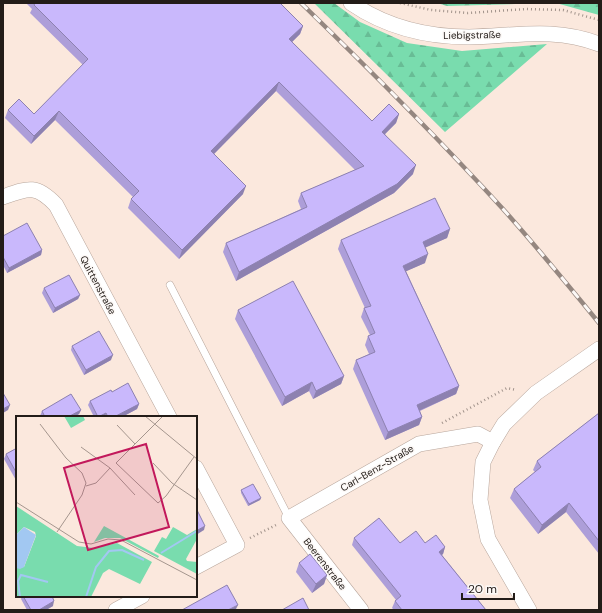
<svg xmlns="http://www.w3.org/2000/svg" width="602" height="613" font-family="'DM Sans',sans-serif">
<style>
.forest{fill:url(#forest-firs)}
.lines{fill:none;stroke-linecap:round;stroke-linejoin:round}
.service-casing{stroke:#b8a69c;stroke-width:8}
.minor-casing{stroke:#b8a69c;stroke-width:16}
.path{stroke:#a1938b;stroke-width:2.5;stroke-dasharray:1 3;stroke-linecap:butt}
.service{stroke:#fff;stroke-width:7}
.minor{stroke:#fff;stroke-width:15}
.rail-casing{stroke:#958780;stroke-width:4.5}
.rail{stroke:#fcf8f6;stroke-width:3;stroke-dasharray:9;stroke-linecap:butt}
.wall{fill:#ad9ed9}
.shaded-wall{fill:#8d81b0}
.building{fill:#c9b8fc;stroke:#8d81b0}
.labels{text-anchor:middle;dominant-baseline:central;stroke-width:3;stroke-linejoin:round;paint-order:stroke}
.street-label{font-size:10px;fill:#231c18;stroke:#fcf8f6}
.inset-river{fill:none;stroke:#a2c8f2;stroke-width:2}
.inset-road{fill:none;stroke:#a5968e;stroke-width:1}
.view{fill:#c2185b;fill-opacity:0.15;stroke:#c2185b;stroke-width:2}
.inset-edge{fill:none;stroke:#231c18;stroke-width:2}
</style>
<defs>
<pattern id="forest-firs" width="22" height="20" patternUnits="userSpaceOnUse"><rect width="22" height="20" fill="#79dcae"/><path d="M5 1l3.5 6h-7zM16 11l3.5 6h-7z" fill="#68bc95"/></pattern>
</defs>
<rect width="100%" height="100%" fill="#fbe8dd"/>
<g class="forest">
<path d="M314,3H334L360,22L407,43L462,51L547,44L445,132Z"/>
<path d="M437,3H548L447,6Z"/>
<path d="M556,3H599V15Z"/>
</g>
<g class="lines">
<defs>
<path id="service" d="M170,285L289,518"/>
<g id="minor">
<path d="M351,3C386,27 427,37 469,37C516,36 554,27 599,44"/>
<path d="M3,197C28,188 36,184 56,205L169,417"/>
<path d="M196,468L237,545L196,567"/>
<path d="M116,610L142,596"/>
<path d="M361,610L289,518L419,444L478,434L493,442"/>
<path d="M529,610L488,539L480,500L483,462L493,442L504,424L536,393L599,349"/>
</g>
</defs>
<use href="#service" class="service-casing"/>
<use href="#minor" class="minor-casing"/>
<g class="path">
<path d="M400,3L431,10L468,13L526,9L563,10L599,20"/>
<path d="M442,423L507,388L516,390"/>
<path d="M250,538L276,525"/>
</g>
<use href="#service" class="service"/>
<use href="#minor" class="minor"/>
<defs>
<path id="rail" d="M301,3C370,70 438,138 503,209C536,246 568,285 599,323"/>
</defs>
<use href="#rail" class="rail-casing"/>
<use href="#rail" class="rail"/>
</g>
<g class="wall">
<path d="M26,3H280L303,26L300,34L292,42L372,121L399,114L396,123L385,134L413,174L394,193L236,281L223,252L226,243L301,209L298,201L301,193L355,170L276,91L214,154L243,194L179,259L128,208L131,199L133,197L55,120L31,144L5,118L8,110L34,114L83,65L30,13L32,9Z"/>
<path d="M450,229L447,238L425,247V263L406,271L459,386L456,394L420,411L422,417L419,425L385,440L353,369L356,360L369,354L365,345L368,336L370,335L361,317L364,308H365L338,249L341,240Z"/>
<path d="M3,236L42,250L41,255L7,273L3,265Z"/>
<path d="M44,288L80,295L78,299L53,313L42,293Z"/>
<path d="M238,310L344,376L341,384L313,399L309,391L282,406L235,319Z"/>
<path d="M72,346L111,360L84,375L71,350Z"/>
<path d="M112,392L139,404L137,409L122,417H94L88,405L90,401Z"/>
<path d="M81,410L79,414L74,417H41L40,416L42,411Z"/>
<path d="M599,413V554L566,512L538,534L510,498L514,489L535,472L533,470L537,461Z"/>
<path d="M17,448V482L4,459L6,454Z"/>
<path d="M241,490L261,498L260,500L248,506L241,493Z"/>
<path d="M354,538L400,543L445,547L443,554L442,555L486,610H394L392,608L395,601L396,600L352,545Z"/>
<path d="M299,563L327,575L324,584L312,593L296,572Z"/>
<path d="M22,596H52L53,606L46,610H27L21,599Z"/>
</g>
<g class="shaded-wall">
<path d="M303,26L300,34L286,48L289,39Z"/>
<path d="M279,82L276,91L208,160L211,151Z"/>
<path d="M59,111L55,120L31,144L34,136Z"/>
<path d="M399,114L396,123L379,140L382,132Z"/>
<path d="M416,165L413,174L394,193L236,281L239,272Z"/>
<path d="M246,186L243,194L179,259L182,250Z"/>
<path d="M450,229L447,238L420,250L423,242Z"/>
<path d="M42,250L41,255L7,273L9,268Z"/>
<path d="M428,254L425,263L400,274L403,266Z"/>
<path d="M80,295L78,299L53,313L55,308Z"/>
<path d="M113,355L111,360L84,375L86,370Z"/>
<path d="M344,376L341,384L313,399L316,391Z"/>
<path d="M312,382L309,391L282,406L285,397Z"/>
<path d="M459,386L456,394L414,413L417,405Z"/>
<path d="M139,404L137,409L122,417H114Z"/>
<path d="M10,405L8,410L3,413V409Z"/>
<path d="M81,410L79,414L74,417H68Z"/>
<path d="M106,413L105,417H99Z"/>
<path d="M422,417L419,425L385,440L388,432Z"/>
<path d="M261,498L260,500L248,506L249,504Z"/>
<path d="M569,503L566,512L538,534L542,525Z"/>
<path d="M205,526L204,530L196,535V531Z"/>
<path d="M445,547L443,554L437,558L439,552Z"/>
<path d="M327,575L324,584L312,593L316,584Z"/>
<path d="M54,601L53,606L46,610H39Z"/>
<path d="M238,605L236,609L235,610H228Z"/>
</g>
<g class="building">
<path d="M35,3H280L303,26L289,39L372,121L389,104L399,114L382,132L416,165L397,184L239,272L226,243L307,207L301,193L364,166L279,82L211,151L246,186L182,250L131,199L139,191L59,111L34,136L8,110L19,99L34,114L88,59L34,5Z"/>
<path d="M435,198L450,229L423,242L428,254L403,266L459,386L417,405L422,417L388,432L356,360L375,352L368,336L375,333L364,308L371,306L341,240Z"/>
<path d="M27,223L42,250L9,268L3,257V236Z"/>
<path d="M69,275L80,295L55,308L44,288Z"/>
<path d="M293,281L344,376L316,391L312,382L285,397L238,310Z"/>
<path d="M99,331L113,355L86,370L72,346Z"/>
<path d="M128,383L139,404L114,417H108L106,413L98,417L90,401L111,390L112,392Z"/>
<path d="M3,393L10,405L3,409Z"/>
<path d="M71,394L81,410L68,417H45L42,411Z"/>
<path d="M599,413V541L569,503L542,525L514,489L541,467L537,461Z"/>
<path d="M17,448V474L6,454Z"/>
<path d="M253,484L261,498L249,504L241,490Z"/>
<path d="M196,508L205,526L196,531Z"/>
<path d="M379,518L400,543L416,531L425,543L436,535L445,547L439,552L486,610H402L395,601L401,596L354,538Z"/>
<path d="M310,554L327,575L316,584L299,563Z"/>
<path d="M227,585L238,605L228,610H182Z"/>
<path d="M23,596H52L54,601L39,610H31Z"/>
<path d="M303,598L309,610H282Z"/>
</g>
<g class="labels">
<g class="street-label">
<text transform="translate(472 35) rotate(-1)">Liebigstraße</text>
<text transform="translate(98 285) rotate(62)">Quittenstraße</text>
<text transform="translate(377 468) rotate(-30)">Carl-Benz-Straße</text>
<text transform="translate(325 564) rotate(52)">Beerenstraße</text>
</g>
</g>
<g transform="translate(16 416)">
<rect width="181" height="181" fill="#fbe8dd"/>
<path d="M48,0H67L69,4L55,12Z" fill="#79dcae"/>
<path d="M0,90L61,130L78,132L101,127L136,146L124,168L93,153L87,157L75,181H0V152L8,151L20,120L19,116L8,111L0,119ZM88,110L143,140L142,142L104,122H89L78,126ZM157,111L171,119L181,113V123L170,143L171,145L181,146V158L138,135L146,121L150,123Z" fill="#79dcae"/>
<path d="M8,111L20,119L8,151L4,153L0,152V119Z" fill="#a2c8f2"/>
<path class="inset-river" d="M145,137L181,115M4,181L2,165L5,159L32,166M70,181L80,151L93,135L106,134L128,144"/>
<path class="inset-road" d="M129,0L181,43M147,0L100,47L142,87L150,80L178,41M24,8L50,42L66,57L70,67L66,79L41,116M101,9L119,28M65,31L94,52L119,79M137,47L156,67L181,84M70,70L80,67L94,52M0,86L63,126L75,128L92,123L105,124L181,164"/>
<path class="view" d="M130,28L153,111L72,134L48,52Z"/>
<rect width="181" height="181" class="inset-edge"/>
</g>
<rect width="602" height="613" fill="none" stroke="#231c18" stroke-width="8"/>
<path d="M462 593v6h52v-6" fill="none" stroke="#231c18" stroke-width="2"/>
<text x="468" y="593" font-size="12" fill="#231c18" stroke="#fcf8f6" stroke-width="3" paint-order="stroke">20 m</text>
</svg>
